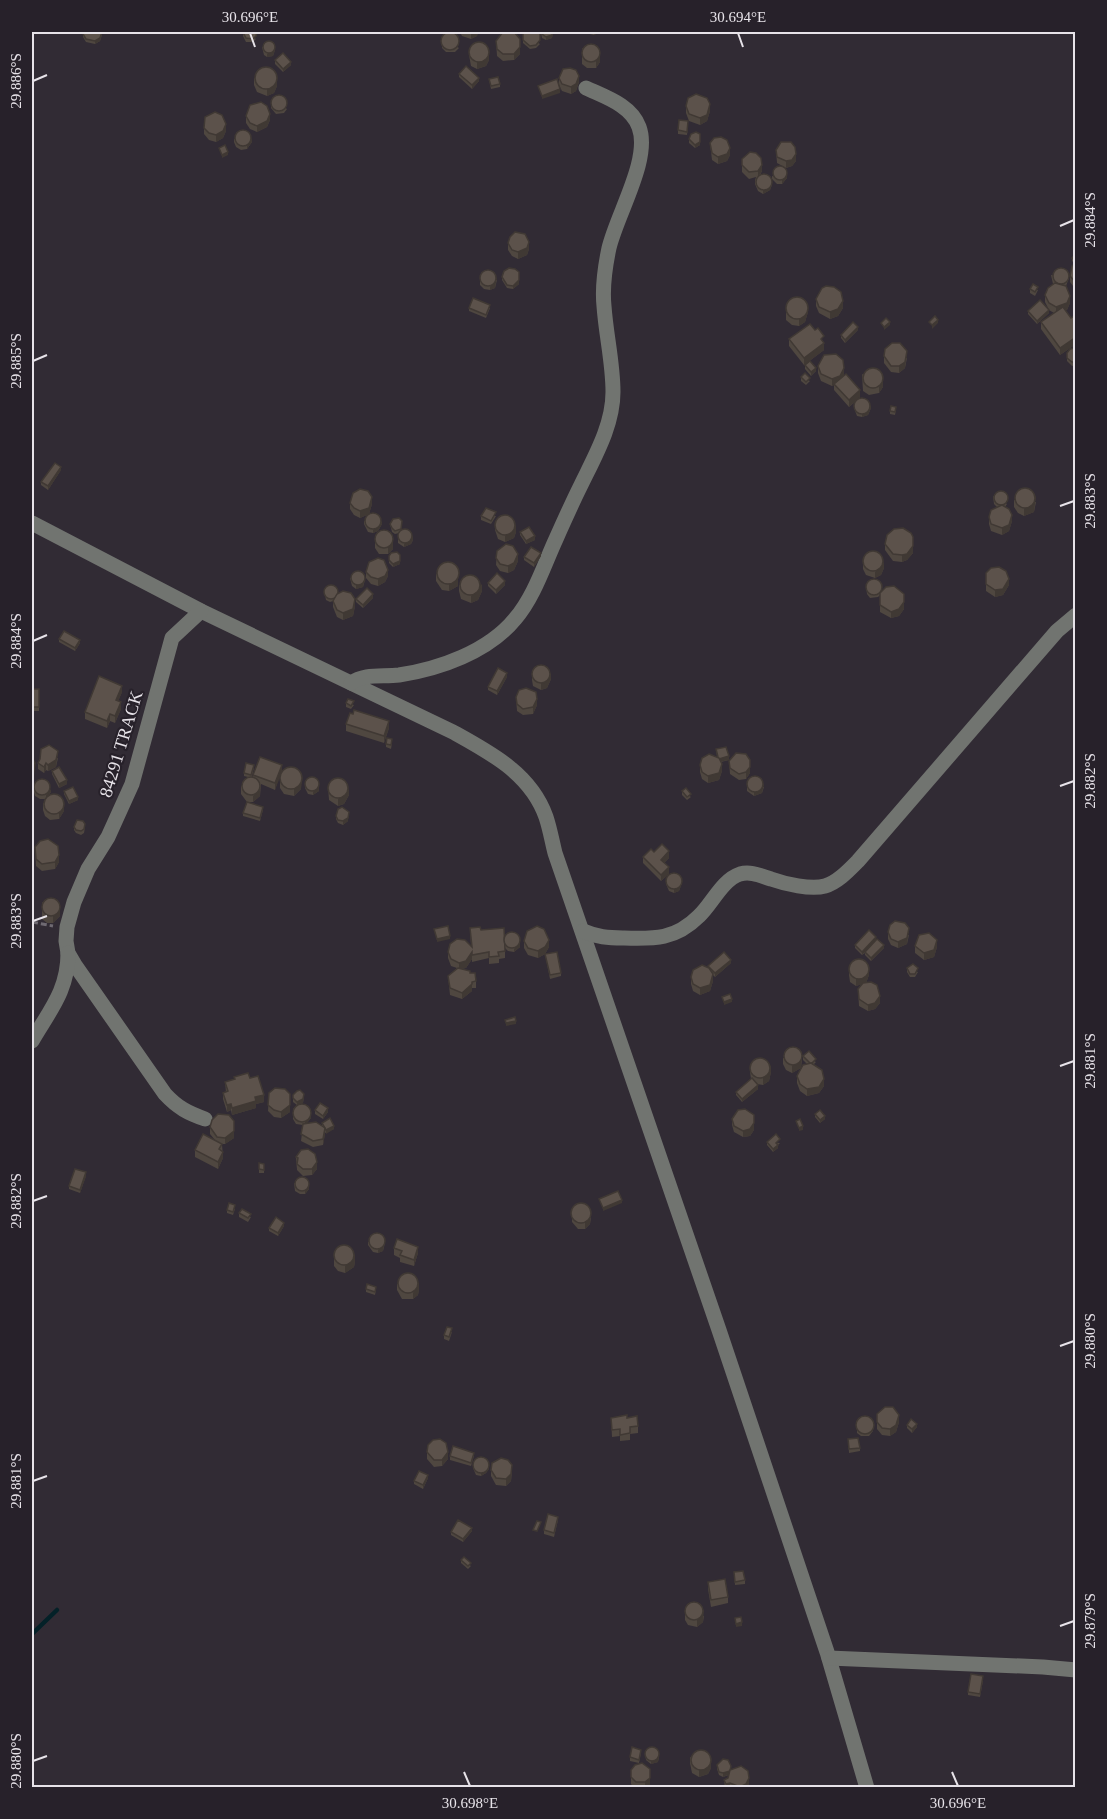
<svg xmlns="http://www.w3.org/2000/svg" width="1107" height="1819" font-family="'Times New Roman',serif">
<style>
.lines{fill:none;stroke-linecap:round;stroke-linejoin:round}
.stream{stroke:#042128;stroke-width:4.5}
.path{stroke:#6f6a72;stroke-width:3;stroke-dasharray:6 3;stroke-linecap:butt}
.minor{stroke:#717470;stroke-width:15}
.wall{fill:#4f4740}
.shaded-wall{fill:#403934}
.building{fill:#5c524b;stroke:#403934;stroke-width:1.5}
.ticks{fill:none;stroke:#e7e3e9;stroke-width:2}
.labels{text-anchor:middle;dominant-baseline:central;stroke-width:4.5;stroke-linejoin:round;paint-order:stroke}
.street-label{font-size:18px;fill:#e7e3e9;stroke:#27212a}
.neatline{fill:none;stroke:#e7e3e9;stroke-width:2}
.ticks-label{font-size:15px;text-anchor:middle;fill:#e7e3e9}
</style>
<rect width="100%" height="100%" fill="#312b34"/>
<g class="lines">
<path class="stream" d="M32,1634L57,1610"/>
<path class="path" d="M32,922L53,926"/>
<g class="minor">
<path d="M32,523L201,611L453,732C491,753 531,774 546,817C550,829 552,841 555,853L719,1330L827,1652L867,1788"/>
<path d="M201,611L172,638L132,784L108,837L88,869L74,902L67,927L66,941L68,953L75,965L165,1094C178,1108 188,1113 205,1119"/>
<path d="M351,683C365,673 382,677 399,675C439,669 488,652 515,619C534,597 544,565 556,539C564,521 572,503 581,485C595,456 613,425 613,392C613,363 606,335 604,306C602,287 605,267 609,248C617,214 651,159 639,127C631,105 605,97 586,88"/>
<path d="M583,931C597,937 608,938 623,938C654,939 675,940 699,916C712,904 722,880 740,874C751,871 761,876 771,879C785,884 811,890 825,886C838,882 849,870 858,861L1057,631L1076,615"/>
<path d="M32,1041C50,1010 68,990 68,953"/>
<path d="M829,1658L1043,1667L1076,1670"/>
</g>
</g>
<g class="wall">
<path d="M244,32L256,39L253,42H246L243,36Z"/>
<path d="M460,32H478L477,36L471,39L462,36Z"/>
<path d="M541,32H553L552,38L546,40L542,38Z"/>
<path d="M585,32H600L594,35L586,33Z"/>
<path d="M83,34L102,35L100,41L95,44L86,42L83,37Z"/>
<path d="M523,34L540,44L536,48L530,49L523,43Z"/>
<path d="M442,38L459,48L455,52H446L442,48Z"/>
<path d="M520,39V54L514,60L503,61L497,56L496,41Z"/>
<path d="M262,47L275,50L273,56L267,57L264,55Z"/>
<path d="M582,48L600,62L596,68H587L582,64Z"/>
<path d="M469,49L489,60L486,66L477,69L471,66L469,55Z"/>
<path d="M275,60L291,65L283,72L275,64Z"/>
<path d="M459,74L479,81L472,89L459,77Z"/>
<path d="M254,78L277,86L274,93L267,96L257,92L254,85Z"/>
<path d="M559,78L579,82L576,91L571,94L562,91L559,85Z"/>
<path d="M489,79L500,84V87L491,89Z"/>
<path d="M272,100L287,109L284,113L276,114L271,108Z"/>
<path d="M686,106L710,111L707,121L700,125L689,121L686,113Z"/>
<path d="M246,116L270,120L267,127L257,132L250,129L246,123Z"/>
<path d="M688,125L687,135L678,134V130Z"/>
<path d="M204,128L226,131L223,138L216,142L209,140L204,134Z"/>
<path d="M234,139L252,142L247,149L241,150L236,147L234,142Z"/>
<path d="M689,139L700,145L695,148L689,143Z"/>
<path d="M710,143L730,155L727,161L718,164L712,160Z"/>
<path d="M776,150L796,161L792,166L786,168L777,163Z"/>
<path d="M742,159L762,171L760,175L772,185L770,190L763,194L758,191L755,184V180L756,177L749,179L742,172Z"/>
<path d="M772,176L787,178L782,184H777L772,179Z"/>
<path d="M508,243L529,249L527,255L518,259L512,256L508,250Z"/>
<path d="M1076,253V290L1070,282V276L1075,264L1072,261V258Z"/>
<path d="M480,275L497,280L495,288L490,290L484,289L480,285Z"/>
<path d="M1051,275L1069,278L1066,286L1070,303L1067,310H1065L1071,318L1076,319V344L1060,355L1041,329V322L1054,313L1049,310V313L1037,324L1028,314V311L1049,310L1045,302V295L1053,284Z"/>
<path d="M502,277L519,284L513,289L507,288L502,280Z"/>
<path d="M1030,289L1038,290L1035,296L1030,293Z"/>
<path d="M816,299L843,308L838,316L830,319L819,313L816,306Z"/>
<path d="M469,308H490L486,318L469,311Z"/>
<path d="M808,312L805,322L799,326L792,325L786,320V313Z"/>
<path d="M858,330L845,343L841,338V335Z"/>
<path d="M789,339L824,350L804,365L789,346Z"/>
<path d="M1076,349V365L1072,366L1067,361V353Z"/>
<path d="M884,356L907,358L905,368L899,373L891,372L884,363Z"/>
<path d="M805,365L816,371L811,376L805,369Z"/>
<path d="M818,366L844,375L860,397L858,399L871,408L868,415L862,417L857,416L854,408V405L856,401L849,407L834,390V385L832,386L821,381L818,373Z"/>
<path d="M862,374L883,387L879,393L869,395L863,391Z"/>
<path d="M801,377L810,381L806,385L801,381Z"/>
<path d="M896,410L895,415L890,414V411Z"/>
<path d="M61,470L48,490L41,485V482Z"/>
<path d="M993,496L1007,504L1005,507L1012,521L1009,531L1002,535L991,531L989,524V517L997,507L994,504Z"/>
<path d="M1014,500L1036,502L1034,512L1024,516L1018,513L1014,507Z"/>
<path d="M350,503L372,504L369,514L360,518L354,515L350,509Z"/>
<path d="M481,516H496L491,524L481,520Z"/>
<path d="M364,521L382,524L378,531L373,533L368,532L364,524Z"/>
<path d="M495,523L516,532L514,538L505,542L498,539L495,530Z"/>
<path d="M390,524H402L401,529L413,540L411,544L404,547L398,543V535L399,533L395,534L392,532Z"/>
<path d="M520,532L535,540L526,544L520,535Z"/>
<path d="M375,535L393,549L388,554H379L375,548Z"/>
<path d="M913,537V553L907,560L902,562L893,561L885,550V544Z"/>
<path d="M497,551L518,561L514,570L508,573L500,571L496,565Z"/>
<path d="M400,555V564L393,567L389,563V556Z"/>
<path d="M541,556L534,567L524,560V557Z"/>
<path d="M863,562L884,568L881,575L875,578L866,575L863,569Z"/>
<path d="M366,572L388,576L385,582L378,586L371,584L366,578Z"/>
<path d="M986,573L1009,585L1003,595L995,597L986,591Z"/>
<path d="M436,574L458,586L449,591L442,590L436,581Z"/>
<path d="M350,578L365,580L363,587L356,589L352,586Z"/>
<path d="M488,583L505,585L496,594L488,586Z"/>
<path d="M881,584V592L904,609L899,616L891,618L880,612V595L878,597L870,598L867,594L866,586Z"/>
<path d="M459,585L482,591L478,600L471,603L461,599L459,591Z"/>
<path d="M324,590L338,594L355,606L353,616L343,620L337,617L333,607V601L330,602L326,600Z"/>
<path d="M373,598L363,608L356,602V599Z"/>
<path d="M59,639L80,643L75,651L59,642Z"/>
<path d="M532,673L551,679L547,688L541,690L533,686L532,680Z"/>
<path d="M507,677L497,695L488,690V687Z"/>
<rect x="32" y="689" width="7" height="22"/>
<path d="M122,692L118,701L121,709L115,723L110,721L107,728L85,719V712Z"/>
<path d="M516,697L537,705L533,714L523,715L517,711Z"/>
<path d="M346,703L354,705L351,709L346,707Z"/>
<path d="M346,724L389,728L384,743L346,731Z"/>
<path d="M392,743L391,749L386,747V744Z"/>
<path d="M716,749L729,760L721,762L722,771L719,780L708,783L702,779L700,772V765L717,757Z"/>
<path d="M58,758L56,767L48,771L46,770L44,773L38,769V763Z"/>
<path d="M750,760V773L746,779L739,780L730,774L729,761Z"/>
<path d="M282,765L275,790L261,784L260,796L253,802H247L241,794V787L248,777L244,776V773L254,768L252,776L253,777V775Z"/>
<path d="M52,771L67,784L59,788L52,774Z"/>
<path d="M280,781L301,789L294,796L284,794L280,788Z"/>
<path d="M747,782L764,787L762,793L754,796L747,791Z"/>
<path d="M305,785L319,786V791L313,795L308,794L305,788Z"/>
<path d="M328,786L349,795L344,804L338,806L329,800Z"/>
<path d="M33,787L51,792L46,799H40L35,796Z"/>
<path d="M64,791L78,800L69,804L64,794Z"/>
<path d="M682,791L691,797L687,800L682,795Z"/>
<path d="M43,803L64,811L59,819L50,820L45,816L43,810Z"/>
<path d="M263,810L260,821L243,816V813Z"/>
<path d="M336,816L348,821L343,825L338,823L336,819Z"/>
<path d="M74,827H85L84,833L81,835L76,833L74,830Z"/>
<path d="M35,847L59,862L55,869L42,871L36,866Z"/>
<path d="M654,852L669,858L664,863L669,874L661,881L643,863V857Z"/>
<path d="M666,881L682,883L679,891L674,893L669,891L666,884Z"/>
<path d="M42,902L60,916L53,923H47L42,919Z"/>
<path d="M470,928L481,930L504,940L520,938V947L514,952L508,951L505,948V958L499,959V963L489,964V958L472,962V959L466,968L461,969L470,973L476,981V988H472V991L462,999L450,995L448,976L457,968L451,966L448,958V952L471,946Z"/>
<path d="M888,932L909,935L907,944L898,948L891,945L888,939Z"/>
<path d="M876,940L884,948L871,961L865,955V953L862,955L855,948V945Z"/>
<path d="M524,941L549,947L545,954L538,958L528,955L524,948Z"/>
<path d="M915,946L937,947L934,957L924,960L915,953Z"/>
<path d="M545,954L561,973V976L550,979Z"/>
<path d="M731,963L715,977L713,975V981L710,991L700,995L693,991L691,984V977L708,968V966Z"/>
<path d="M907,968L918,972L915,977H910L907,972Z"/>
<path d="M849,969L869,975L866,983L880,1003L875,1009L868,1011L859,1006L858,989L862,984L856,986L850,982L849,975Z"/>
<path d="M803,1056L816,1062L814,1064L824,1086L819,1093L807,1096L800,1091L797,1083V1076L807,1064L803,1060Z"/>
<path d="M783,1058L802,1060L801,1068L792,1073L786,1070L783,1064Z"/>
<path d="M750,1072H771L769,1081L763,1085L757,1084L758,1089L742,1102L736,1095V1092L751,1079Z"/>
<path d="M234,1077L250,1078L264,1102L256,1104V1108L232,1115L231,1110L227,1112L223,1099V1093L226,1092L225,1082L234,1079Z"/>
<path d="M269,1093L290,1094V1112L281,1118L274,1117L268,1111Z"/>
<path d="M293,1095L304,1097L303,1103L300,1104L311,1118L307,1123L322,1125V1123L334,1129L325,1133L323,1145L313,1147L301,1141L303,1125L296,1124L293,1119V1109L297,1105L293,1102Z"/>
<path d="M315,1110L328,1112L323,1119L315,1114Z"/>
<path d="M815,1114L825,1119L820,1123L815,1117Z"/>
<path d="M732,1119L754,1130L750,1136L743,1137L734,1132L732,1125Z"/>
<path d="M234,1121V1138L225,1144H222L223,1158L218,1169L195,1157V1150L215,1140L210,1134V1127Z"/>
<path d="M767,1142L780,1143L778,1145V1148L773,1152L767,1145Z"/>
<path d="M296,1157L317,1169L312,1175L303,1176L297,1170Z"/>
<path d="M259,1163L264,1164V1173H259Z"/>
<path d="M86,1176L80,1193L69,1189V1186Z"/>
<path d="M294,1183L309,1189L305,1194H300L295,1191Z"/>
<path d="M235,1209L233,1215L227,1213V1210Z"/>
<path d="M572,1209L591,1218L590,1224L585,1229H578L572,1222Z"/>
<path d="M239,1213L251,1217L248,1222L239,1217Z"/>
<path d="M284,1226L278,1236L269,1231V1228Z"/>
<path d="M368,1242L385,1243L383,1251L378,1253L373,1252L368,1245Z"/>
<path d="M394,1248L418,1253L414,1266L400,1262V1258L394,1255Z"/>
<path d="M334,1259L355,1261L354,1267L345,1273L338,1271L334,1266Z"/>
<path d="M397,1284L419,1289L418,1295L413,1299H402L397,1290Z"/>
<path d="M366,1289L376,1290L375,1295L366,1292Z"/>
<path d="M452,1332L449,1341L444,1339V1335Z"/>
<path d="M877,1414L899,1422L896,1432L890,1436L882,1435L877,1429Z"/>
<path d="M611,1418H627L638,1426V1433L630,1434V1440L620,1441V1436L612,1437Z"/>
<path d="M857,1421L873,1431L869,1436H861L857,1433Z"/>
<path d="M907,1425L917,1427L912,1433L907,1428Z"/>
<path d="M848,1439L860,1448V1451L849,1453Z"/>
<path d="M427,1452L448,1459L442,1466L434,1467L427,1459Z"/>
<path d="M450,1456H474L471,1466L450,1460Z"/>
<path d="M473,1465L489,1469L486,1473L481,1476L476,1475L473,1468Z"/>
<path d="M491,1470L512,1471L511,1481L506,1486L496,1485L491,1476Z"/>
<path d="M428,1478L423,1489L414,1484V1481Z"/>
<path d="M558,1520L554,1537L544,1534V1530Z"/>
<path d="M472,1531L463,1542L451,1535V1532Z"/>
<path d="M461,1560L471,1566L468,1569L461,1563Z"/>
<path d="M734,1572L745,1580V1584L735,1585Z"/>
<path d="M708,1582L728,1597V1603L711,1607L708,1589Z"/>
<path d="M685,1613L704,1616L703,1622L697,1627L688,1625L685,1620Z"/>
<path d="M983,1680L980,1697L968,1695V1692Z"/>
<path d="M641,1753L639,1763L630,1761V1757Z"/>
<path d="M645,1753L659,1757L658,1762L651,1764L646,1760Z"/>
<path d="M690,1757L711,1768L708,1774L699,1777L692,1773L690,1763Z"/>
<path d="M717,1765L731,1769L749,1785L748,1788H725L724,1780L728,1778L729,1775L723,1777L719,1775L717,1769Z"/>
<path d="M631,1770L650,1785L647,1788H634L631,1784Z"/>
</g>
<g class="shaded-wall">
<path d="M102,32L100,41L95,44V41Z"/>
<path d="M471,32H478L477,36L471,39Z"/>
<path d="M553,32L552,38L546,40V37Z"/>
<path d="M594,32H600L594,35Z"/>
<path d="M275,47V50L273,56L267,57V54Z"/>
<path d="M520,47V54L514,60V54Z"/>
<path d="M489,54V60L486,66L477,69V62Z"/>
<path d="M600,56V62L596,68V61Z"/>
<path d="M291,62V65L283,72V69Z"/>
<path d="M579,76V82L576,91L571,94V87Z"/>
<path d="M479,78V81L472,89V85Z"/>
<path d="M277,79V86L274,93L267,96V89Z"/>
<path d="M560,89V93L542,99V96Z"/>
<path d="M710,104V111L707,121L700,125V118Z"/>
<path d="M270,114V120L267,127L257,132V126Z"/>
<path d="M226,124V131L223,138L216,142V135Z"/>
<path d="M252,138V142L247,149V146Z"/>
<path d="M700,142V145L695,148V145Z"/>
<path d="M730,148V155L727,161L718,164V157Z"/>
<path d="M228,152V155L222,158V155Z"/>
<path d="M796,154V161L792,166L786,168V161Z"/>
<path d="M762,165V171L758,177V171Z"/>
<path d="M787,175V178L782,184V180Z"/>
<path d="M772,182L770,190L763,194V190Z"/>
<path d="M529,242V249L527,255L518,259V252Z"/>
<path d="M497,277L495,288L490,290V287Z"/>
<path d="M519,280V284L513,289V286Z"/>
<path d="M1070,296V303L1067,310L1056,314V307Z"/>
<path d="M843,301V308L838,316L830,319V312Z"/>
<path d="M808,306V312L805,322L799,326V319Z"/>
<path d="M1049,310V313L1037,324V321Z"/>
<path d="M938,320V323L932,329V325Z"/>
<path d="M890,322V325L884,330V327Z"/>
<path d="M858,327V330L845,343V340Z"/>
<path d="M1076,337V344L1060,355V348Z"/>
<path d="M824,343V350L804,365V358Z"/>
<path d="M907,351L905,368L899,373V366Z"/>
<path d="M816,368V371L811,376V372Z"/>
<path d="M844,368V375L840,383L832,386V379Z"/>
<path d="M883,381V387L879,393V387Z"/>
<path d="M860,390V397L849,407V400Z"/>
<path d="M871,405V408L868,415L862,417V414Z"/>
<path d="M61,467V470L48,490V486Z"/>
<path d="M1036,496L1034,512L1024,516V509Z"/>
<path d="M372,497V504L369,514L360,518V511Z"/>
<path d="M1012,515V521L1009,531L1002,535V528Z"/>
<path d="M382,521V524L378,531L373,533V530Z"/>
<path d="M516,525V532L514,538L505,542V536Z"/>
<path d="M413,536V540L411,544L404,547V544Z"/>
<path d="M535,536V540L526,544V541Z"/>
<path d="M393,542V549L388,554V547Z"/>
<path d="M913,546V553L907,560L902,562V555Z"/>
<path d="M541,553V556L534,567V563Z"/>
<path d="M518,554V561L514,570L508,573V566Z"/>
<path d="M400,561V564L393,567V564Z"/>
<path d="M884,562V568L881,575L875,578V572Z"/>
<path d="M458,569V586L449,591V585Z"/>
<path d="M388,570V576L385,582L378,586V579Z"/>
<path d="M365,576L363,587L356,589V585Z"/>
<path d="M1009,579V585L1003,595L995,597V590Z"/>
<path d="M505,581V585L496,594V590Z"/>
<path d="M482,584V591L478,600L471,603V596Z"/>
<path d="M373,594V598L363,608V605Z"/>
<path d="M355,599V606L353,616L343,620V613Z"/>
<path d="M904,602V609L899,616L891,618V612Z"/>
<path d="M80,640V643L75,651V648Z"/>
<path d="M507,673V677L497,695V691Z"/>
<path d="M551,673V679L547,688L541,690V683Z"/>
<path d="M122,686V692L116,707V700Z"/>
<path d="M537,699V705L533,714V707Z"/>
<path d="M121,702V709L115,723V716Z"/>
<path d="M110,714V721L107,728V721Z"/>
<path d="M389,721V728L384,743V736Z"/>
<path d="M58,751L56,767L48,771V765Z"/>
<path d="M729,756V760L718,762V759Z"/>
<path d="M35,763L34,777L32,779V772Z"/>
<path d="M46,763V770L44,773V767Z"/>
<path d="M722,764V771L719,780L708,783V776Z"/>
<path d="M282,765V772L275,790V783Z"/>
<path d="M750,767V773L746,779V772Z"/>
<path d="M67,780V784L59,788V784Z"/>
<path d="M302,782L301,789L294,796V789Z"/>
<path d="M319,783V791L313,795V792Z"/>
<path d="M764,784L762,793L754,796V792Z"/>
<path d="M51,789V792L46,799V795Z"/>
<path d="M349,789V795L344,804L338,806V799Z"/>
<path d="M260,790V796L253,802V796Z"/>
<path d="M78,797V800L69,804V801Z"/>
<path d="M64,805V811L59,819V813Z"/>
<path d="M349,812L348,821L343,825V821Z"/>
<path d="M669,851V858L661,867V860Z"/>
<path d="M59,855V862L55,869V862Z"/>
<path d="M669,867V874L661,881V875Z"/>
<path d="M682,880V883L679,891L674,893V889Z"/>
<path d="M60,910V916L53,923V916Z"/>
<path d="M909,928L907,944L898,948V942Z"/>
<path d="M450,936V939L437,942V939Z"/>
<path d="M876,937V940L862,955V952Z"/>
<path d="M549,940V947L545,954L538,958V951Z"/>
<path d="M937,940V947L934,957L924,960V953Z"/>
<path d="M520,943V947L514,952V949Z"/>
<path d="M884,945V948L871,961V958Z"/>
<path d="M472,952V959L466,968L459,969V963Z"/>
<path d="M731,960V963L715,977V973Z"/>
<path d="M869,968V975L866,983L856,986V979Z"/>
<path d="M713,974V981L710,991L700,995V988Z"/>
<path d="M472,984V991L462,999V993Z"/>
<path d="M880,996V1003L875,1009L868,1011V1005Z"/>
<path d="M732,999V1002L724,1005V1002Z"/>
<path d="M516,1021V1024L506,1026V1023Z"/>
<path d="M802,1053L801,1068L792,1073V1066Z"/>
<path d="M771,1065V1072L769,1081L763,1085V1078Z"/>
<path d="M824,1079V1086L819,1093L807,1096V1089Z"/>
<path d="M758,1085V1089L742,1102V1099Z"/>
<path d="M264,1095V1102L256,1104V1108L232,1115V1108L255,1097Z"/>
<path d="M303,1099V1103L297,1105V1102Z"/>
<path d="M231,1104V1110L227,1112V1105Z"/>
<path d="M290,1105V1112L281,1118V1112Z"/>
<path d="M328,1108V1112L323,1119V1116Z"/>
<path d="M311,1115V1118L305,1125V1121Z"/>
<path d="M825,1116V1119L820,1123V1120Z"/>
<path d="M754,1123V1130L750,1136L743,1137V1131Z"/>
<path d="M334,1126V1129L326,1134V1130Z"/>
<path d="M803,1126V1130L799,1131V1128Z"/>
<path d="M325,1128V1135L323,1145V1139Z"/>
<path d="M234,1131V1138L225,1144V1138Z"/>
<path d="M778,1145V1148L773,1152V1149Z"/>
<path d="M223,1152V1158L218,1169V1162Z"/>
<path d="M317,1162V1169L312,1175V1169Z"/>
<path d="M86,1172V1176L80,1193V1190Z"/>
<path d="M309,1186V1189L305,1194V1191Z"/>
<path d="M622,1200V1203L603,1211V1208Z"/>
<path d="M591,1211L590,1224L585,1229V1222Z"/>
<path d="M284,1223V1226L278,1236V1233Z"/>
<path d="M385,1239L383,1251L378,1253V1250Z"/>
<path d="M418,1247V1253L414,1266V1260Z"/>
<path d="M355,1254V1261L354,1267L345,1273V1266Z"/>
<path d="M419,1282V1289L418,1295L413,1299V1293Z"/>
<path d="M899,1415V1422L896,1432L890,1436V1429Z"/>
<path d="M917,1424V1427L912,1433V1429Z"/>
<path d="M448,1452V1459L442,1466V1460Z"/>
<path d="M489,1465V1469L486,1473L481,1476V1472Z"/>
<path d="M512,1465L511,1481L506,1486V1479Z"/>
<path d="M428,1475V1478L423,1489V1485Z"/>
<path d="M472,1528V1531L463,1542V1539Z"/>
<path d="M704,1609L703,1622L697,1627V1620Z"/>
<path d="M742,1622V1626L736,1627V1624Z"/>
<path d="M659,1754L658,1762L651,1764V1761Z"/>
<path d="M711,1762V1768L708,1774L699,1777V1770Z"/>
<path d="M731,1766L730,1774L723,1777V1773Z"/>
<path d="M650,1776V1785L647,1788H645V1782Z"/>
<path d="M749,1778V1785L748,1788H740Z"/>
<path d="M730,1783V1788H726V1784Z"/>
</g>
<g class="building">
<path d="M84,32H102L100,38L95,41L86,39L83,34Z"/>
<path d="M243,32H257L256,36L253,39L246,38Z"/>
<path d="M503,32H514L520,39V47L514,54H503L497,49L496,41Z"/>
<path d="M525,32H538L540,33V40L536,45L530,46L523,40V34Z"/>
<path d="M541,32H552V35L546,37L542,34Z"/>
<circle cx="450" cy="41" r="9"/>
<circle cx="269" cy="47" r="6"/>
<circle cx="479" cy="52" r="10"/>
<circle cx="591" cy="53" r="9"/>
<path d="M283,53L291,62L283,69L275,60Z"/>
<path d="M466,66L479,78L472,85L459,74Z"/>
<circle cx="266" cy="78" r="11"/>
<path d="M570,68L576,70L579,76L576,84L571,87L562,84L559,78L563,69Z"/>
<path d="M498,77L500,84L491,86L489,79Z"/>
<path d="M557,79L560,89L542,96L538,86Z"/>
<path d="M696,94L707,98L710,104L707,115L700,118L689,114L686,106L688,98Z"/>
<circle cx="279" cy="103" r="8"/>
<path d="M261,102L267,106L270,114L267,121L257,126L250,123L246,116L250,105Z"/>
<path d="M215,112L222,115L226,124L223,131L216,135L209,133L204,128L205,117Z"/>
<path d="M679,120L688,121L687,132L678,130Z"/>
<circle cx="243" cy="138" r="8"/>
<path d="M696,132L700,134V142L695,145L689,139L691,134Z"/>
<path d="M721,137L727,140L730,148L727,154L718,157L712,153L710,143L714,138Z"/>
<path d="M781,142H791L795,147L796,154L792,160L786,161L777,157L776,150Z"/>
<path d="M225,145L228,152L222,155L219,148Z"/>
<path d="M750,152L756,153L761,158L762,165L758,171L749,172L742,165V159Z"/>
<circle cx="780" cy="173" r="7"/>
<circle cx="764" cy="182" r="8"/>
<path d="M515,232L525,234L529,242L527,248L518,252L512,250L508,243L510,237Z"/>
<path d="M1076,253V261L1072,258Z"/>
<path d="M1076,263V283L1070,276L1072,266Z"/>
<circle cx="1061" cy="276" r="8"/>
<path d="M509,268L515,269L519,272V280L513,286L507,285L502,277L504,271Z"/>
<circle cx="488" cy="278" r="8"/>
<path d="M1055,283L1066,286L1070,296L1067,303L1056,307L1049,303L1045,295L1048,288Z"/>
<path d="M1033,284L1038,287L1035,292L1030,289Z"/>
<path d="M826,286L834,287L841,292L843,301L838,309L830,312L819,307L816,299L822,288Z"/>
<circle cx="797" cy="308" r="11"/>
<path d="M473,298L490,305L486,315L469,308Z"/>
<path d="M1040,300L1049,310L1037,321L1028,311Z"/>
<path d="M1063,307L1071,318L1074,316L1076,319V337L1060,348L1041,322Z"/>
<path d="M935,316L938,320L932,325L929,322Z"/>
<path d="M886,318L890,322L884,327L881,323Z"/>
<path d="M853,322L858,327L845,340L841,335Z"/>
<path d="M810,324L815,330L818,328L824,336L821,339L824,343L804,358L789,339Z"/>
<path d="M892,343H900L907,351L905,362L899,366H891L884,356L885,349Z"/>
<path d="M1075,348L1076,362H1072L1067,358V353L1070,349Z"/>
<path d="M836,354L843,360L844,368L840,376L832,379L821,374L818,366L824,355Z"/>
<path d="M810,361L816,368L811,372L805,365Z"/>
<circle cx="873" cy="378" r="10"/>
<path d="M805,373L810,378L806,382L801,377Z"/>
<path d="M846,374L860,390L849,400L834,384Z"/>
<circle cx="862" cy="406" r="8"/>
<path d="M891,406L896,407L895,412L890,411Z"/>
<path d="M55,463L61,467L48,486L41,482Z"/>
<circle cx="1025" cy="498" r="10"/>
<path d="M360,489L368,491L372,497L369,508L360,511L354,508L350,503L353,493Z"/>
<circle cx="1001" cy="498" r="7"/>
<path d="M1002,505L1009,509L1012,515L1009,525L1002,528L991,524L989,517L991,510Z"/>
<path d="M486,508L496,512L491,521L481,516Z"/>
<circle cx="373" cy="521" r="8"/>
<circle cx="505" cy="525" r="10"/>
<path d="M399,518L402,521L401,529L395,531L392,528L390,524L393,519Z"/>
<path d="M529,527L535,536L526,541L520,532Z"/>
<path d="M903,528L911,533L913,537V546L907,554L902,555L893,554L885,544L887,535L894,529Z"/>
<circle cx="405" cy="536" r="7"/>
<circle cx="384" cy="539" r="9"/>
<path d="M506,544L513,546L518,554L514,563L508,566L500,564L496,558L497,551Z"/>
<path d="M531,547L541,553L534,563L524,557Z"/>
<circle cx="873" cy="561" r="10"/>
<path d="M397,552L400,555V561L393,564L389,560V556L391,553Z"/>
<path d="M378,558L384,560L388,570L385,576L378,579L371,577L366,572L369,562Z"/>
<circle cx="448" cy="573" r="11"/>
<path d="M999,567L1006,571L1009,579L1003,589L995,590L986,584V573L991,568Z"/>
<circle cx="358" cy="578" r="7"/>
<path d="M497,573L505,581L496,590L488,583Z"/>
<circle cx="470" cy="585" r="10"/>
<circle cx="874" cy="587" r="8"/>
<circle cx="331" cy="592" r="7"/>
<path d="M894,586L904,594V602L899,609L891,612L880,605V593L886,587Z"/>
<path d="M367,588L373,594L363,605L356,599Z"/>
<path d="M343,591L351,593L355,599L353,609L343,613L337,610L333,601L337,594Z"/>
<path d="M64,631L80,640L75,648L59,639Z"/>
<circle cx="541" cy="674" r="9"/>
<path d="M498,668L507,673L497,691L488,687Z"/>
<path d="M99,676L122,686L116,700L121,702L115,716L110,714L107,721L85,712Z"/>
<path d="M526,688L536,692L537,699L533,707L523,709L517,704L516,697L519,690Z"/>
<rect x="32" y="689" width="7" height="18"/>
<path d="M348,699L354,701L351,706L346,703Z"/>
<path d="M354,710L389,721L384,736L346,724L350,713L353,714Z"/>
<path d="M387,738L392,739L391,745L386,744Z"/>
<path d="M49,745L58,751L56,760L48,765L46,763L44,767L38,763L40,759L41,749Z"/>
<path d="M726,747L729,756L719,759L718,757L716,749Z"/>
<path d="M736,753L746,754L750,760V767L746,772L739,774L730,768L729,761Z"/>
<path d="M709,754L719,758L722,764L719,773L708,776L702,772L700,765L702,758Z"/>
<path d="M260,757L282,765L275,783L253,775Z"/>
<path d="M32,758L35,763L34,770L32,772Z"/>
<path d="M246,763L254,765L251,775L244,773Z"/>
<path d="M59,767L67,780L59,784L52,771Z"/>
<circle cx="291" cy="778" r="11"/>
<circle cx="755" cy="784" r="8"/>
<circle cx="251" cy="786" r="9"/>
<circle cx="312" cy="784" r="7"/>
<circle cx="338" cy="788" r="10"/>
<circle cx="42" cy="787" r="8"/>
<path d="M73,787L78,797L69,801L64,791Z"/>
<path d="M686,788L691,794L687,797L682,791Z"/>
<circle cx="54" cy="804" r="10"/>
<path d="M247,802L263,807L260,818L243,813Z"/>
<path d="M342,807L349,812L348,818L343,821L338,820L336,816L338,809Z"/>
<path d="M77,820L83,821L85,824L84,829L81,831L76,830L74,827Z"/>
<path d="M48,839L58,846L59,855L55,862L42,864L36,859L35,847L40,841Z"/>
<path d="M662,844L669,851L661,860L669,867L661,875L643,857L651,849L654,852Z"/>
<circle cx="674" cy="881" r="8"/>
<circle cx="51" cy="907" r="9"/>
<path d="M895,921L905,923L909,928L907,938L898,942L891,939L888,932L890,925Z"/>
<path d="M448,926L450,936L437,939L434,929Z"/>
<path d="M537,926L544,929L549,940L545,947L538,951L528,948L524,941L527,931Z"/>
<path d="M480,927L481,930L504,928L505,951L498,952L499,956L489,957V952L472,955V952L466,961L459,963L451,959L448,952L450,944L457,939L465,940L472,947L470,928Z"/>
<path d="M869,930L876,937L862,952L855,945Z"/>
<circle cx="512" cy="940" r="8"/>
<path d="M929,933L937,940L934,950L924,953L915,946L919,935Z"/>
<path d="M877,939L884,945L871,958L865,952Z"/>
<path d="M557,952L561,973L550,975L545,954Z"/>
<path d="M724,952L731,960L715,973L708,966Z"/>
<circle cx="859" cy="969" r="10"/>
<path d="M913,964L918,968L915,974H910L907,968Z"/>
<path d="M702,965L709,968L713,974L710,985L700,988L693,984L691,977L693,970Z"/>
<path d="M458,968L470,971V973H475L476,981L472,982V984L462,993L450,988L448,976Z"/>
<path d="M871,982L877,985L880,996L875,1003L868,1005L859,999L858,989L863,983Z"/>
<path d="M730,994L732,999L724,1002L722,997Z"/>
<path d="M515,1017L516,1021L506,1023L505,1020Z"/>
<circle cx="793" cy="1056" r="9"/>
<path d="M809,1051L816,1059L812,1063H810L803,1056Z"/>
<circle cx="760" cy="1068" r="10"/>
<path d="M811,1063L822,1070L824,1079L819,1087L807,1089L800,1084L797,1076L803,1065Z"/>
<path d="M248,1073L250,1078L258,1076L264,1095L255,1097L256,1101L232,1108L231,1104L227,1105L223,1093L228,1091L225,1082L235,1079L234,1077Z"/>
<path d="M752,1078L758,1085L742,1099L736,1092Z"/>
<path d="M275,1088L285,1089L290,1094V1105L281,1112L274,1110L268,1105L269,1093Z"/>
<path d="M300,1090L304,1094L303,1099L297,1102L293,1098V1095L297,1091Z"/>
<path d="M320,1103L328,1108L323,1116L315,1110Z"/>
<circle cx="302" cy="1113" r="9"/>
<path d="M745,1109L754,1115V1123L750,1129L743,1131L734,1126L732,1119L738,1110Z"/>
<path d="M820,1110L825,1116L820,1120L815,1114Z"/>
<path d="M218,1114L229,1115L234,1121V1131L225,1138L217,1137L210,1127L212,1120Z"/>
<path d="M330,1118L334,1126L326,1130L325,1128L322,1123Z"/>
<path d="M800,1119L803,1126L799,1128L796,1121Z"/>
<path d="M316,1122L325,1128L323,1139L313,1141L301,1134L303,1124Z"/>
<path d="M203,1134L222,1144L219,1149L223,1152L218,1162L195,1150Z"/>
<path d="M776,1134L780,1139L776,1143L778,1145L773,1149L767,1142Z"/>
<path d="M308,1149L315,1154L317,1162L312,1169H303L297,1164L298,1158L296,1157L301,1150Z"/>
<path d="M259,1163L264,1164V1170L259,1169Z"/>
<path d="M75,1169L86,1172L80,1190L69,1186Z"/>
<circle cx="302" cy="1184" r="7"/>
<path d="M618,1191L622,1200L603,1208L599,1199Z"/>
<path d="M229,1203L235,1205L233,1212L227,1210Z"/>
<circle cx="581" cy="1213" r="10"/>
<path d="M242,1209L251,1214L248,1218L239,1213Z"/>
<path d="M276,1217L284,1223L278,1233L269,1228Z"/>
<circle cx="377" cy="1241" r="8"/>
<path d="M397,1239L418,1247L414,1260L400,1255L402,1251L394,1248Z"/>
<circle cx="344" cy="1255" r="10"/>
<circle cx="408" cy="1283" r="10"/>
<path d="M367,1284L376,1287L375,1292L366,1289Z"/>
<path d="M447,1327L452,1328L449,1337L444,1335Z"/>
<path d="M885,1407H893L899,1415L896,1425L890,1429L882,1428L877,1422V1414Z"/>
<path d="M627,1415V1418L637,1416L638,1426L630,1427V1433L620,1435V1429L612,1430L611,1418Z"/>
<circle cx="865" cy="1425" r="9"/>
<path d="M911,1419L917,1424L912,1429L907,1425Z"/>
<path d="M858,1438L860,1448L849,1449L848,1439Z"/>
<path d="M440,1439L446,1443L448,1452L442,1460H434L427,1452L428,1445L433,1440Z"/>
<path d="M453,1446L474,1453L471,1463L450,1456Z"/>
<circle cx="481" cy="1465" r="8"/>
<path d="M501,1458L508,1460L512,1465L511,1474L506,1479L496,1478L491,1470L492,1463Z"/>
<path d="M419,1471L428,1475L423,1485L414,1481Z"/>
<path d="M548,1514L558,1517L554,1533L544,1530Z"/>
<path d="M458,1520L472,1528L463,1539L451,1532Z"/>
<path d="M537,1521L541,1522L537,1531L533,1530Z"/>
<path d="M464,1557L471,1563L468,1566L461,1560Z"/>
<path d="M743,1571L745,1580L735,1582L734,1572Z"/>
<path d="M725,1579L728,1597L711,1600L708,1582Z"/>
<circle cx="694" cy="1611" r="9"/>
<path d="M741,1617L742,1622L736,1624L735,1618Z"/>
<path d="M971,1674L983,1676L980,1694L968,1692Z"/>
<path d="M632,1747L641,1750L639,1760L630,1757Z"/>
<circle cx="652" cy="1754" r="7"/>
<circle cx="701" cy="1760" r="10"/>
<path d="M723,1759L728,1760L731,1766L730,1771L723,1773L719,1772L717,1765Z"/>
<path d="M642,1763L650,1769V1778L645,1782H636L631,1777V1770L635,1765Z"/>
<path d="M741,1766L748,1771L749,1778L746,1784L740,1787L730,1783L726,1784L724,1780L728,1778L730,1770Z"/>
</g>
<path class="ticks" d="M250,33L255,47M738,33L743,47M33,81L47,75M1060,226L1074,220M33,361L47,355M1060,506L1074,501M33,641L47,635M1060,786L1074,781M33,921L47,916M1060,1066L1074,1061M33,1201L47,1196M1060,1346L1074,1341M33,1481L47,1476M1060,1626L1074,1621M33,1761L47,1756M464,1772L470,1786M952,1772L958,1786"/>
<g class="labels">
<g class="street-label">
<text transform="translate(121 744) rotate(-73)">84291 TRACK</text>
</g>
</g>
<rect width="1107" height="1819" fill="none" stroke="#27212a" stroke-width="66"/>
<rect x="33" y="33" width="1041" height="1753" class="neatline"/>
<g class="ticks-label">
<text x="250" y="22">30.696°E</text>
<text x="738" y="22">30.694°E</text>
<text transform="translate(16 81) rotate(-90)" y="5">29.886°S</text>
<text transform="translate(1090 220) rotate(-90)" y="5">29.884°S</text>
<text transform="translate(16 361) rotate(-90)" y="5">29.885°S</text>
<text transform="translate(1090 501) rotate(-90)" y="5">29.883°S</text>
<text transform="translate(16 641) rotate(-90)" y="5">29.884°S</text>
<text transform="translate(1090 781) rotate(-90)" y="5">29.882°S</text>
<text transform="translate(16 921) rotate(-90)" y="5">29.883°S</text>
<text transform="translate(1090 1061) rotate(-90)" y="5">29.881°S</text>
<text transform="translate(16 1201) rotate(-90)" y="5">29.882°S</text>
<text transform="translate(1090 1341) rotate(-90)" y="5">29.880°S</text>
<text transform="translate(16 1481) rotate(-90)" y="5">29.881°S</text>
<text transform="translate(1090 1621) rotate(-90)" y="5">29.879°S</text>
<text transform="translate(16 1761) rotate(-90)" y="5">29.880°S</text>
<text x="470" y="1808">30.698°E</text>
<text x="958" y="1808">30.696°E</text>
</g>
</svg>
